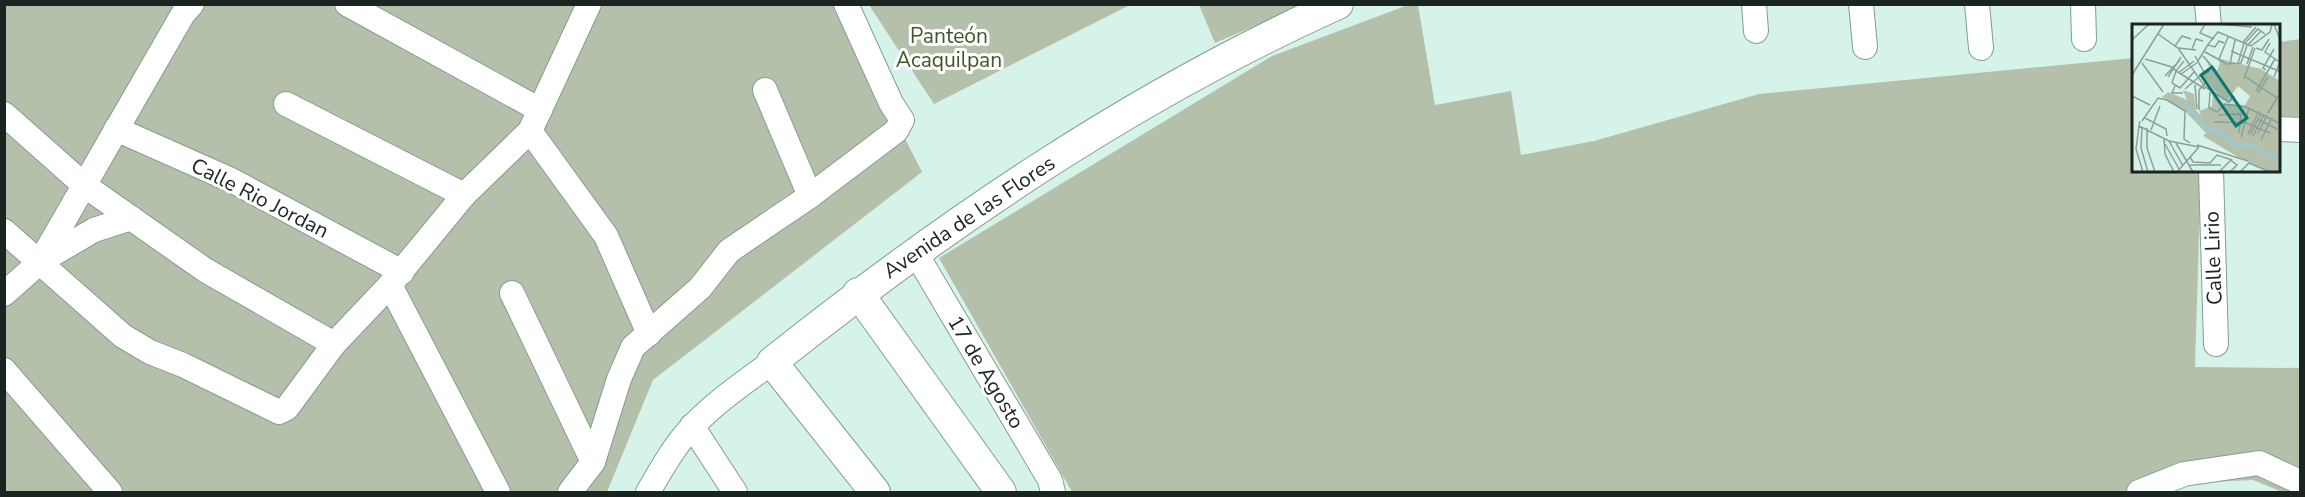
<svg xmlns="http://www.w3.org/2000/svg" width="2305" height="497" font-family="'Nunito Sans',sans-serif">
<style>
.green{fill:#b4c0aa}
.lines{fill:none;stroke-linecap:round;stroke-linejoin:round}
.minor-casing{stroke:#839d95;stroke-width:26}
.major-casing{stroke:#839d95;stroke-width:32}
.minor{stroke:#fff;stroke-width:24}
.major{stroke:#fff;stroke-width:30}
.labels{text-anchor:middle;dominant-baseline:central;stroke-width:6;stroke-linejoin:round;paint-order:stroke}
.park-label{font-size:21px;fill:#3e5725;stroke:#fff}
.street-label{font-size:21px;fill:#1a2421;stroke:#fff}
.inset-river{fill:none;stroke:#9bc9d5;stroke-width:3}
.inset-road{fill:none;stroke:#8ba099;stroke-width:1.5}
.view{fill:#0f766e;fill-opacity:0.15;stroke:#0f766e;stroke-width:3}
.inset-edge{fill:none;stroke:#1a2421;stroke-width:3}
</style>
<rect width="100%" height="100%" fill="#d6f3e9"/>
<g class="green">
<path d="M4,5H837L922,172L653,380L607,492H5Z"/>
<path d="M869,5H1130L934,104Z"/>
<path d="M1199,5H1303L1215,43Z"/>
<path d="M1408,5H1418L1435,105L1511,91L1521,155L1594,141L1759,94L2134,58V171H2201L2195,367L2300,368V492H2282L2253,480L2138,485L2134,492H1072L939,258L1272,56Z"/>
<path d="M2300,39V117L2280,116V42Z"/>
</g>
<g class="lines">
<defs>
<g id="minor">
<path d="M347,4L540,110"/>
<path d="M1754,4L1756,31"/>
<path d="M1861,4L1865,47"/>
<path d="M1977,4L1981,48"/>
<path d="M2083,4L2084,39"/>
<path d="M2207,4L2209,26"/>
<path d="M765,90L810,196"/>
<path d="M286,104L464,195"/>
<path d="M4,114L84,185L205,270L334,344"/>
<path d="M116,129L231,180L402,272"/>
<path d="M2280,129L2300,130"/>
<path d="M530,131L606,236L649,334"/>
<path d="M2211,171L2216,344"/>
<path d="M4,231L123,336L150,352L183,365L279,412L287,408L334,344L390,285L464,195L530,131L589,4"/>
<path d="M915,252L1050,480L1053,492"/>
<path d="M41,261L94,230L131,218"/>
<path d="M390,285L498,492"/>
<path d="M512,293L593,462"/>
<path d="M4,294L40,262L183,14L192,4"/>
<path d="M4,370L110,492"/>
<path d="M692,426L735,492"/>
<path d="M570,492L593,462L619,379L633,347L700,288L729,251L810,196L896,131L902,120L891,103L846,4"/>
<path d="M648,492C661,470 674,446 692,427C715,402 745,382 772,362"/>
<path d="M2139,492L2184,474L2259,463L2300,482"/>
</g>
<g id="major">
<path d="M858,293L1001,492"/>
<path d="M875,492L772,362C947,223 1133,96 1338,4"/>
</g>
</defs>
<use href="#minor" class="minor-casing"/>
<use href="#major" class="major-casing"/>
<use href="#minor" class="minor"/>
<use href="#major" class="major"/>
</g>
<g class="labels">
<g class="park-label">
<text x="949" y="36">Panteón<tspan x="949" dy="24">Acaquilpan</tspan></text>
</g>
<g class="street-label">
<text transform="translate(260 198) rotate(27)">Calle Rio Jordan</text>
<text transform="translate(969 217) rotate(-34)">Avenida de las Flores</text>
<text transform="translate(2213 258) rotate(-92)">Calle Lirio</text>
<text transform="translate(986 372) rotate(59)">17 de Agosto</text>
</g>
</g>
<g transform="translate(2132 24)">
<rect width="148" height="148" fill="#d6f3e9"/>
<path d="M73,33L85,47L88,39L85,34L129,45L148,57V148H139L106,133L71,112L74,109L51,85L30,73L36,68L55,76L51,66L62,70L64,86L70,93L67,87L80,82L81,71L92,80L113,81L118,72L106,62L95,77L83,67L70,50L79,47Z" fill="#b4c0aa"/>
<path class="inset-river" d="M50,75L73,104L86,107L106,122L119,121L133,130L149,133"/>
<path class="inset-road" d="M73,0L68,9L82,15M87,0L120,3M142,0L149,18M26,10L46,24L64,26M0,16L17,0M111,18L124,3M77,19L86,8L119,22L138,8L140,0M113,19L126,5L133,10M138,19L133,28L149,39M76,21L83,23L87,17L92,19M116,21L129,7M43,22L50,12L59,15M46,24L73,63L97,78L102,73L100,72L97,78M124,24L130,26L137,15M60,25L64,15L71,17M99,27L149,48M73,28L95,40L109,39L115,21M63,32L73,50L78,47M71,32L84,47M13,35L40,43L44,47L40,59L48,64L62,48M87,35L96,13M52,37L44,47L73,65M66,37L77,19M10,39L31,68M106,39L112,19M98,40L103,16M115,40L121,23M134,46L131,44L142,25M46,49L62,37M49,50L66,38M0,51L32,0M33,52L48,36M36,53L49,33M114,53L145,74M142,53L149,35M112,55L123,24M63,61L65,85M43,62L40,69H51M53,65L76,45M124,67L143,35M78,68L77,84L85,88M126,69L136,53M0,72L18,81M67,86V66L75,57M85,88L93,80L114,83L149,100M136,89L146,72M86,91L109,90L107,109M13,94L34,105L35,112M127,96L145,105M8,97L7,102L37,117L67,123M10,97L26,74L35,76L53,87L52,115L58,119M82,98L114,99M114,99L138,109M7,102L4,125L11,148M10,103L9,124L16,148M15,104V124L23,148M19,106L28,82M126,109L135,91M116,110L127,87M118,111L129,89M121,112L132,90M109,113L117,84M32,114L33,130L42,148M129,116L140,94M37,117L51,142M44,119L61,148M33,120L47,145M65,121L116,137M58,133L61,138L78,139L85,131L97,135L105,141L98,148M58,141H89M45,148L67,123M87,148L100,135M108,148L117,139L138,148"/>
<path class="view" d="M80,43L115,94L104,102L69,51Z"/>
<rect width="148" height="148" class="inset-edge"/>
</g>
<rect width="2305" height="497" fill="none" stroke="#1a2421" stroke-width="12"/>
</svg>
